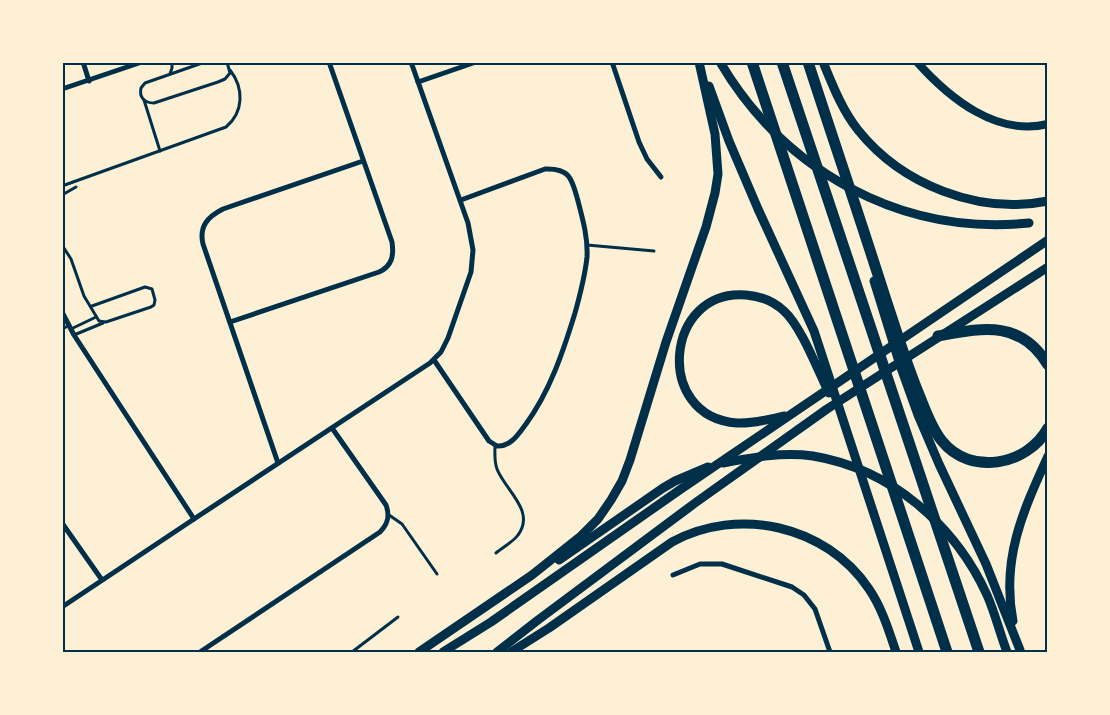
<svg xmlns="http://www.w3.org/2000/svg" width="1110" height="715" font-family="Raleway,sans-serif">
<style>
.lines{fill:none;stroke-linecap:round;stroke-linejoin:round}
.service{stroke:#003049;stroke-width:3}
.minor{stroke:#003049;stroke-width:5}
.tertiary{stroke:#003049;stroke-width:8}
.primary{stroke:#003049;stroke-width:9}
.motorway{stroke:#003049;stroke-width:11}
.neatline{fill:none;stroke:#003049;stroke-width:2}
</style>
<rect width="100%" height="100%" fill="#fdf0d5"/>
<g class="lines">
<g class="service">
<path d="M205,62L145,83L141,88C139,97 144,103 154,103L218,82L225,79L230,73L227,62"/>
<path d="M170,74L172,68V62"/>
<path d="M144,100L160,151"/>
<path d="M62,186L226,127C244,112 244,88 230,70"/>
<path d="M62,195L76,187"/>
<path d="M62,245L71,259L84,296L99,321L106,322L151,307L154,305L155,300L152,289L145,287L92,306"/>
<path d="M587,245L654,251"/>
<path d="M62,329L68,326"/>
<path d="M71,329L96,317"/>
<path d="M74,335L103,323"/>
<path d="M495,445C495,453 494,461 497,469C505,490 536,511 518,535C513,542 503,547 496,553"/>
<path d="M389,515L402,524L437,574"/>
<path d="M352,652L398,617"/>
</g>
<g class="minor">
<path d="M83,62L89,81"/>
<path d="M612,62L639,142L647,159L661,177"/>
<path d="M418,82L476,62"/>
<path d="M62,89L142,62"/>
<path d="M62,312L74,335L194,519"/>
<path d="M230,322L379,272C392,266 394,256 392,242L329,62"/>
<path d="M434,360L489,441L497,446C511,447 519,433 526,424C550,391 563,352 575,313C580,295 585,276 587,257C588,238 583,220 578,201C572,180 571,168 545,169L461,200"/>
<path d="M278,463L203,244C199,227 207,217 223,209L363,161"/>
<path d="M62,523L102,580"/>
<path d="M673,575L700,564H722L792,587L804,595L815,609L830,652"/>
<path d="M62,607L194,519L430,363L441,352L448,338L471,272L473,250L468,223L411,62"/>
<path d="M200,652L380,532C388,524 390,516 386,505L332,428"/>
</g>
<path class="tertiary" d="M917,62C949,98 997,137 1048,124"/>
<g class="primary">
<path d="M720,62C785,172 902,236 1029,223"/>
<path d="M823,62C833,86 842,110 858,130C902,185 979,215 1048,201"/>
<path d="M709,86L729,141L758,209L814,331L919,652"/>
<path d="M874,281L900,365L918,415L939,464L986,564L1020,650"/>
<path d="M785,416C770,419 753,424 737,423C653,417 665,288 746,295C760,296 773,301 784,311C801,326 818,371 829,393"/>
<path d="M723,463C753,457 783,452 813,456C891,469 955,525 987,595C995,613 1000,634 1007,652"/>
<path d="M559,560L663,488L675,481L708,467"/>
<path d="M1013,621C1001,559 1023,511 1048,456"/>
<path d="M419,652L532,575L581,536L598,519L611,500L622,481L630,460L666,342L706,227L715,193L718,174L715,134L699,62"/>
<path d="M443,652L491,622L681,489L1048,240"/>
<path d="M497,652L538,620L695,503L827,409L1048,267"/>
<path d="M511,652L549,628L672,542C738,506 826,525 869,589C882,608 889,631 896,652"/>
</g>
<g class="motorway">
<path d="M752,62L947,652"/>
<path d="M782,62L979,652"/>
<path d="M808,62C834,142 861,221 886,300C897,333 907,366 920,397C926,412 932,429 942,441C970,476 1027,466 1048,428"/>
<path d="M938,336C982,328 1020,319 1048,365"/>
</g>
</g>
<rect width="1110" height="715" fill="none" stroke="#fdf0d5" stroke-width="128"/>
<rect x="64" y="64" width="982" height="587" class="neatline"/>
</svg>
